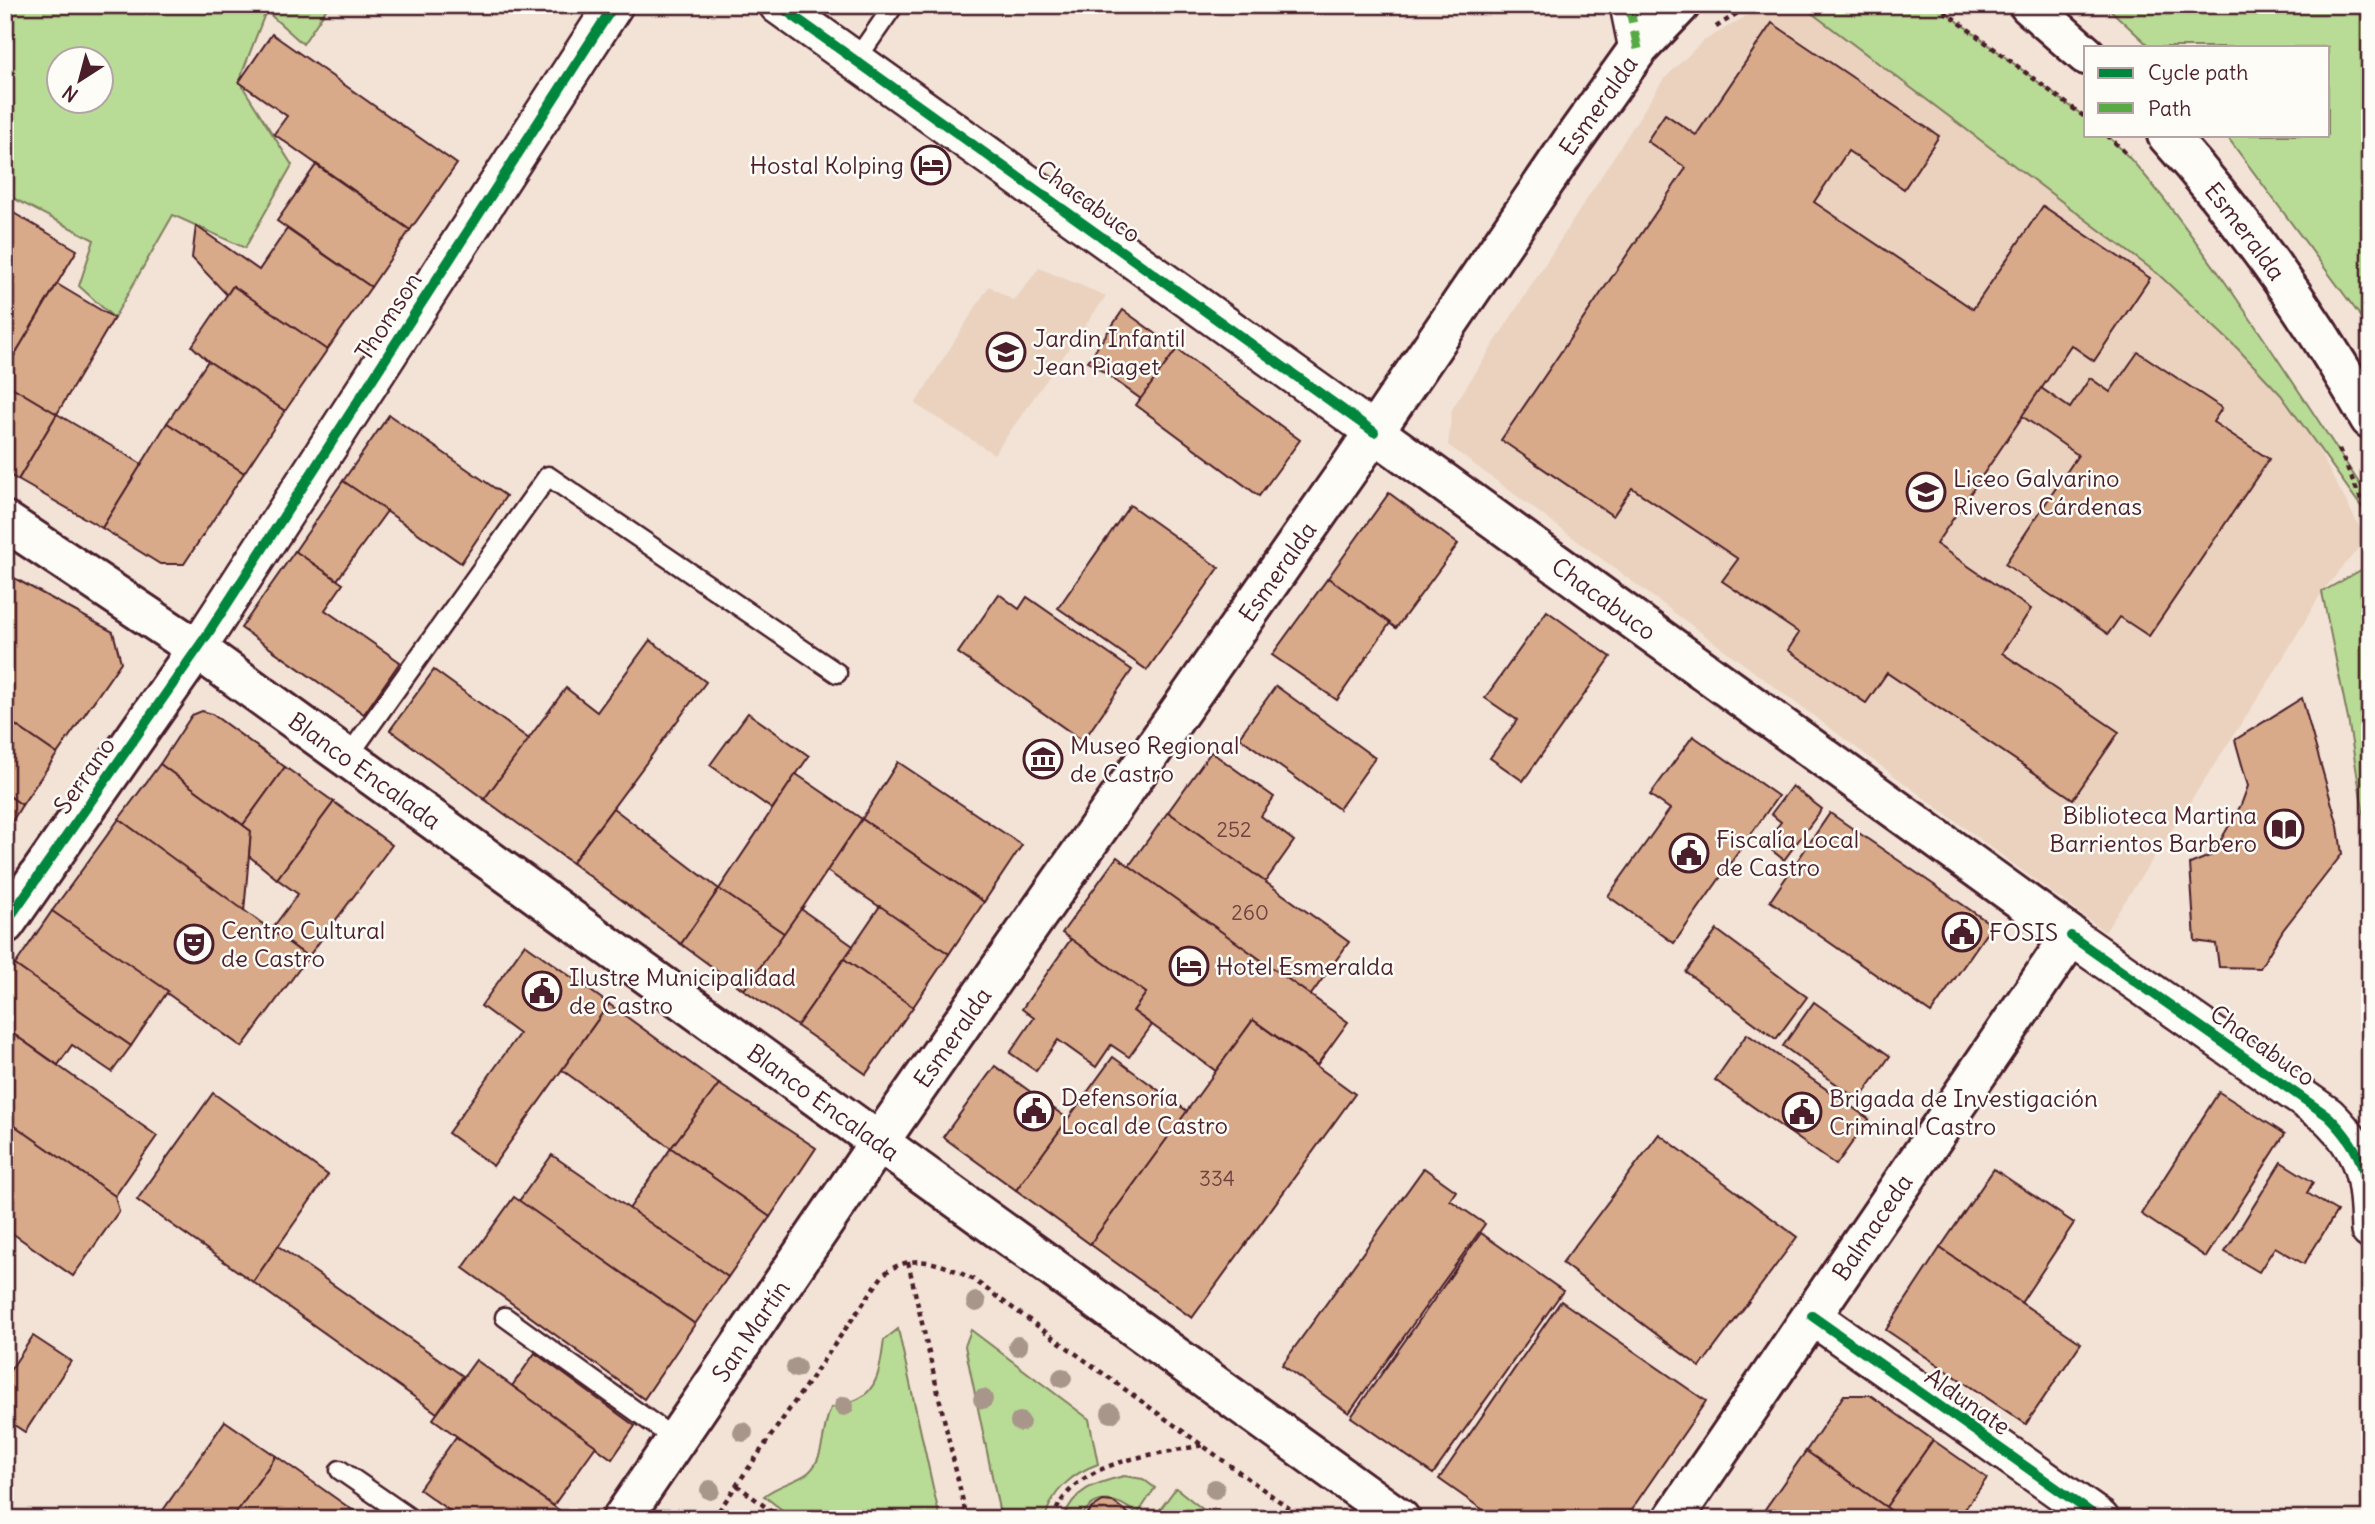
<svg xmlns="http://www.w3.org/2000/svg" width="2375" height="1524" font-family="Delius,sans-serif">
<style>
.built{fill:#ead2bf}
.green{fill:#b8db95;stroke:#817d60;stroke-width:2;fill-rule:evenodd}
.building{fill:#d8aa89;stroke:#4a1f2b;stroke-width:2}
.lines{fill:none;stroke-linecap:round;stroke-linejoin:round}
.service-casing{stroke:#4a1f2b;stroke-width:23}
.minor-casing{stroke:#4a1f2b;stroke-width:42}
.tertiary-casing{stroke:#4a1f2b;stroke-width:44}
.secondary-casing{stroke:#4a1f2b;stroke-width:44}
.trunk-casing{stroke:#4a1f2b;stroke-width:44}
.path{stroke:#4a1f2b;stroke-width:4.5;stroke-dasharray:5 5;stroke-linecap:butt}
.service{stroke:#fdfcf7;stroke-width:18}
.minor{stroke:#fdfcf7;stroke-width:37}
.tertiary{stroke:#fdfcf7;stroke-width:38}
.secondary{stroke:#fdfcf7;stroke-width:38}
.trunk{stroke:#fdfcf7;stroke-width:38}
.quiet{stroke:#57aa44;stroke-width:9;stroke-dasharray:18 9;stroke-linecap:butt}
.cycleway-casing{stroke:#fdfcf7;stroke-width:15}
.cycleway{stroke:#00873e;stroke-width:10}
.tree{fill:#a8968a}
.labels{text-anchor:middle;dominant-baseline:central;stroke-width:5;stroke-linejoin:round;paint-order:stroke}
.number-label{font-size:21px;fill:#6e4242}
.street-label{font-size:24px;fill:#4a1f2b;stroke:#fdfcf7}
.poi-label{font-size:24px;fill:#4a1f2b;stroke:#fdfcf7;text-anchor:start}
</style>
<rect width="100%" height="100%" fill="#f2e3d6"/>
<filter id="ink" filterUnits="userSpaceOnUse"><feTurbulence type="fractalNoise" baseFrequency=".0143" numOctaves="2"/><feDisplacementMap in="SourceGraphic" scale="14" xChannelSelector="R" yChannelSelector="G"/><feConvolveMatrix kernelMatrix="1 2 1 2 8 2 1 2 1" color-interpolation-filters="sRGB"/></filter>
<g filter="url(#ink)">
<g class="built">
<path d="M1765,5H1801L2158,274L2238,349L2281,395L2311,436L2366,539L2322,592L2273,675L2105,932L1448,445L1452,409L1663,80L1702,42Z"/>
<path d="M1039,268L1106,296L994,454L915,404L989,286L1014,301Z"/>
</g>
<g class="green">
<path d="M5,5H329L303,44L266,11L239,81L292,165L245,248L173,215L114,318L79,286L94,240L5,194ZM60,60H102V102H60Z"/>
<path d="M1801,5H1936L2086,118V135H2107C2150,176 2183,224 2218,272C2271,347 2320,423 2370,500V519L2281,395L2238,349L2158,274Z"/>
<path d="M2105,5H2370V334L2358,313L2226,135H2328V47H2150Z"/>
<path d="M2370,565V852L2348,719L2322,592Z"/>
<path d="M898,1329L940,1519H794L764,1496C779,1484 797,1482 809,1472C826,1456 821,1428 831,1408C839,1405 849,1403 858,1399C880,1389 881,1360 884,1340Z"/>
<path d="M971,1330L1089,1419L1098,1464C1073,1473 1051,1491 1045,1519H1001L965,1346Z"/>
<path d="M1124,1476L1143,1479L1155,1488L1137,1515C1119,1497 1092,1493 1081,1519H1063C1074,1489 1095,1483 1124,1476Z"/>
<path d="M1176,1488L1215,1519H1153Z"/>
</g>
<g class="building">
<path d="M1772,23L1939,136L1904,189L1848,151L1814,202L1973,309L2043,206L2150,278L2094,361L2071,345L1936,544L2031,609L2002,653L2119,732L2073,799L1887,673L1866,703L1788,650L1799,633L1722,581L1738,559L1632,488L1613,516L1501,440L1686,168L1647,141L1665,114L1696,135Z"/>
<path d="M272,34L457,164L410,230L274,134L287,116L239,82Z"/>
<path d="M316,165L410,230L371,287L277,221Z"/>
<path d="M5,208L77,250L5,371Z"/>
<path d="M196,226L259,270L287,229L371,287L327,350L233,286L227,295L192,258Z"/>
<path d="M57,284L114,318L57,414L5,383V371Z"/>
<path d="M233,286L327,350L285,411L208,361L192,346Z"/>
<path d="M1123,310L1177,349L1141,399L1088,361Z"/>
<path d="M1177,349L1300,440L1259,496L1136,405Z"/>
<path d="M2138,352L2222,408L2213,422L2269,459L2149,636L2120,617L2108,634L2005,564L2078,455L2022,416L2041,388L2070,408L2090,378L2110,392Z"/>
<path d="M208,361L285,411L244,473L167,423Z"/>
<path d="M5,383L57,414L18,480L5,472Z"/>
<path d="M57,414L142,464L102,528L18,480Z"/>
<path d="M389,415L506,496L461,563L343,481Z"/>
<path d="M167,423L244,473L184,564H160L102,528Z"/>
<path d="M343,481L387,511L337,580L295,551Z"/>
<path d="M1389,493L1458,544L1396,628L1328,578Z"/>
<path d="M1130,505L1219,568L1147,670L1058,608Z"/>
<path d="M295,551L343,584L325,610L400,662L364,714L241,628Z"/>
<path d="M5,573L113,632L121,662L57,754L5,718Z"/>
<path d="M1328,578L1390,623L1337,700L1272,655Z"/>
<path d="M999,594L1019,609L1027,597L1132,670L1083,741L958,653Z"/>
<path d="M1547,611L1611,657L1523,781L1490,758L1517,720L1485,698Z"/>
<path d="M650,640L706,682L572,863L484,799L566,688L597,712Z"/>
<path d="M434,670L529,739L484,799L390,730Z"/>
<path d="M1276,686L1375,758L1339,809L1239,737Z"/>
<path d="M2302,698L2338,826L2342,854L2283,930L2260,968L2219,967L2216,944L2195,941L2190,864L2212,855L2241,805L2248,786L2235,740Z"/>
<path d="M202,711L212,714L285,767L243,825L160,764L192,715Z"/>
<path d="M748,713L809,756L772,809L710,765Z"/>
<path d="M5,718L57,754L22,805L5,793Z"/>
<path d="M1693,736L1778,796L1674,943L1608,896L1670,809L1650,795Z"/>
<path d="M1211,752L1274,797L1261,816L1294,841L1265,882L1168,812Z"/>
<path d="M898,762L1022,845L984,902L862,819Z"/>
<path d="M160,764L251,831L244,912L119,819Z"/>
<path d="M285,767L334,802L277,879L249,856L251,831L243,825Z"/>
<path d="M796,774L862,819L785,934L719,889Z"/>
<path d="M1792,786L1822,809L1784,860L1764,844L1781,822L1771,814Z"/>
<path d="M5,793L22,805L5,833Z"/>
<path d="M334,802L392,845L308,957L271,930L298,894L277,879Z"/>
<path d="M613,808L719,889L681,944L572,863Z"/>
<path d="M1168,812L1349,942L1310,996L1129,866Z"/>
<path d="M1830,813L1992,925L1931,1013L1770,901Z"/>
<path d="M119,819L308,957L242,1047L52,911Z"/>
<path d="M862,819L984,902L949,954L827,871Z"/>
<path d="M1117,857L1348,1022L1317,1065L1253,1020L1216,1071L1133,1011L1146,993L1062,933Z"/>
<path d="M719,889L785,934L744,990L681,944Z"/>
<path d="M880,906L949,954L913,1007L844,959Z"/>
<path d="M801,909L853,946L797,1026L744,990Z"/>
<path d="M52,911L168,991L131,1046L15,965Z"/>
<path d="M1717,930L1807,997L1776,1039L1686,972Z"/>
<path d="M1071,939L1146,993L1133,1011L1152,1025L1129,1057L1111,1045L1096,1067L1058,1040L1036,1071L1010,1053L1034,1018L1022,1009Z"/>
<path d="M525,944L609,1004L493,1166L448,1133L519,1034L481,1006Z"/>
<path d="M844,959L913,1007L866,1074L797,1026Z"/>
<path d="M15,965L131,1046L112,1072L72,1045L58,1065L5,1028V979Z"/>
<path d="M1814,1002L1890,1056L1859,1100L1783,1046Z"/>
<path d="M609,1004L719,1084L671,1148L562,1070Z"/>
<path d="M1253,1020L1355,1094L1192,1318L1090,1244Z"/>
<path d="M5,1028L157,1136L115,1196L5,1119Z"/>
<path d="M1747,1034L1869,1119L1836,1165L1715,1080Z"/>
<path d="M1113,1057L1187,1111L1090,1244L1016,1190Z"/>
<path d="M995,1066L1068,1119L1016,1190L943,1137Z"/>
<path d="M719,1084L816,1148L770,1217L671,1148Z"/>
<path d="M2219,1092L2285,1134L2206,1257L2141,1214Z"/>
<path d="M213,1093L328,1175L253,1282L137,1200Z"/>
<path d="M5,1119L115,1196L119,1211L73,1276L5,1228Z"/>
<path d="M1659,1134L1797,1237L1700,1367L1562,1263Z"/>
<path d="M671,1148L770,1217L728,1277L629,1209Z"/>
<path d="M552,1155L728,1277L695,1324L519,1201Z"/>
<path d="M2281,1162L2313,1182L2307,1193L2337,1211L2304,1264L2275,1247L2259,1272L2225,1252Z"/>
<path d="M1424,1168L1456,1191L1450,1200L1485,1224L1349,1413L1282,1365Z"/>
<path d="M1994,1169L2074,1223L2021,1303L1940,1248Z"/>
<path d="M514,1197L695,1324L644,1399L463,1268Z"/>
<path d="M1481,1233L1563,1291L1433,1474L1351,1417Z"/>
<path d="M278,1246L463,1376L437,1413L253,1282Z"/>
<path d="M1940,1248L2081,1343L2026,1424L1886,1330Z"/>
<path d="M1561,1301L1706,1401L1625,1519H1496L1439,1479Z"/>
<path d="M33,1336L71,1361L25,1432L5,1419V1378Z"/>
<path d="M535,1353L635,1426L612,1459L512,1386Z"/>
<path d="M476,1360L596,1446L553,1506L433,1419Z"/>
<path d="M1844,1395H1870L1933,1440L1886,1507L1806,1451Z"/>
<path d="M225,1421L276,1456L232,1519H157Z"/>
<path d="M456,1437L569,1517L568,1519H461L419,1489Z"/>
<path d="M1933,1440L1987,1478L1958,1519H1902L1886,1507Z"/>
<path d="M1806,1451L1886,1507L1902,1519H1758Z"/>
<path d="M276,1456L358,1514L355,1519H232Z"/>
<path d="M1103,1501L1113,1502L1136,1519H1083L1092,1508Z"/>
</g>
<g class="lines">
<defs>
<g id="service">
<path d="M856,60L894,5"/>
<path d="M347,758L548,476L837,673"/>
<path d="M505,1317L676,1440"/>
<path d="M340,1470L411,1519"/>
</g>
<g id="minor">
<path d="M778,5L1374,432"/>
<path d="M1629,5L1638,49"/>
<path d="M197,649L614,5"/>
<path d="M2071,936L2328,1116C2366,1153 2368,1178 2370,1230"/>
<path d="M1812,1316L2100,1519"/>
</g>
<path id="tertiary" d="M5,924L197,649"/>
<g id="secondary">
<path id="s1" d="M5,521L197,649L1400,1519"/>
</g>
<g id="trunk">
<path d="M2029,5L2086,55"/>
<path id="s2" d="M2167,135C2245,222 2312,317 2370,419"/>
<path id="s3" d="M1374,432L2071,936L1673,1519"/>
<path id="s4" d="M622,1519L879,1142L1353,463L1573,140L1638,49L1680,5"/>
</g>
</defs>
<use href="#service" class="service-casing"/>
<use href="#minor" class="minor-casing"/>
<use href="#tertiary" class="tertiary-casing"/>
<use href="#secondary" class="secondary-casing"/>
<use href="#trunk" class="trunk-casing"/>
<g class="path">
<path d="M1936,5L2086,118"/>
<path d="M2361,5L2370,15"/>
<path d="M1716,27L1750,5"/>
<path d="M2107,135L2129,156"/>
<path d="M2339,449L2370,520"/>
<path d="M908,1262L967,1519"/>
<path d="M737,1485L781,1519"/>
<path d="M713,1519L883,1275C912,1250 944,1264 974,1280L1304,1519"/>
<path d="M1053,1519C1072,1459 1152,1456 1203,1445"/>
</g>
<use href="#service" class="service"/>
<use href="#minor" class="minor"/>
<use href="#tertiary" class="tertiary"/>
<use href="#secondary" class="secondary"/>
<use href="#trunk" class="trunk"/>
<path class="quiet" d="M1629,5L1638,49"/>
<defs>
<g id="cycleway">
<path d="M778,5L1374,432"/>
<path d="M5,924L207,635L614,5"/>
<path d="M2071,936L2328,1116C2366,1153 2368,1178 2370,1230"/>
<path d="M1812,1316L2100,1519"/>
</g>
</defs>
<use href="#cycleway" class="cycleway-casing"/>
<use href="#cycleway" class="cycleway"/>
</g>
<g class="tree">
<circle cx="976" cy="1302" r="10"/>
<circle cx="1018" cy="1346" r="10"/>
<circle cx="796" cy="1368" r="10"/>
<circle cx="1062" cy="1378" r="10"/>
<circle cx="983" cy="1399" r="10"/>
<circle cx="844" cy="1406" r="10"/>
<circle cx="1111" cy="1413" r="10"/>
<circle cx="1020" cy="1422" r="10"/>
<circle cx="743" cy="1432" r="10"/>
<circle cx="1215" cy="1489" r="10"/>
<circle cx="710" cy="1490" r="10"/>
</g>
</g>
<defs>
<symbol id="hotel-ring" viewBox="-11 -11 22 22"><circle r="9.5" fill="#fdfcf7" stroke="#4a1f2b" stroke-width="1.5"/><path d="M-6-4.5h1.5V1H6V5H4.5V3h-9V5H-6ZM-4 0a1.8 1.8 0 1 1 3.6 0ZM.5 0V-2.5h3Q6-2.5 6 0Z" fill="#4a1f2b"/></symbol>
<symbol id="school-ring" viewBox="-11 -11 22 22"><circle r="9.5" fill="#fdfcf7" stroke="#4a1f2b" stroke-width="1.5"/><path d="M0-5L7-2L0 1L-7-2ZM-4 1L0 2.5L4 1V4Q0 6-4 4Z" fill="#4a1f2b"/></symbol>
<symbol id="museum-ring" viewBox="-11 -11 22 22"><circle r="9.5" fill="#fdfcf7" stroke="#4a1f2b" stroke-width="1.5"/><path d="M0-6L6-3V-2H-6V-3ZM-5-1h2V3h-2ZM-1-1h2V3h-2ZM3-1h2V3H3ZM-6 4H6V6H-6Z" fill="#4a1f2b"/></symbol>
<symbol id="library-ring" viewBox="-11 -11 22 22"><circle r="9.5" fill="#fdfcf7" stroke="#4a1f2b" stroke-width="1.5"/><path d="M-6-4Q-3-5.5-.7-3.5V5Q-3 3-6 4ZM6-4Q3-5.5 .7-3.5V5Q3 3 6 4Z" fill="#4a1f2b"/></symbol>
<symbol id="civic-ring" viewBox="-11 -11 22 22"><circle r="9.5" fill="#fdfcf7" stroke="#4a1f2b" stroke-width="1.5"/><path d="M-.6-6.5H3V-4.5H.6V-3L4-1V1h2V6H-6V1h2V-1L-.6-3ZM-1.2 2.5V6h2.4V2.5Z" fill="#4a1f2b"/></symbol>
<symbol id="theatre-ring" viewBox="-11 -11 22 22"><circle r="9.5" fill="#fdfcf7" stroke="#4a1f2b" stroke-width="1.5"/><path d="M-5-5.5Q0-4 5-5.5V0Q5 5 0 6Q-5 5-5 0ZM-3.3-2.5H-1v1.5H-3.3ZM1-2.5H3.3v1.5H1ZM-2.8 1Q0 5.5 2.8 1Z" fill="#4a1f2b"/></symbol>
</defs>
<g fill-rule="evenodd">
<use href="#hotel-ring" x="909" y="143" width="44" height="44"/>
<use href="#school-ring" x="984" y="330" width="44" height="44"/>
<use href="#school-ring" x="1904" y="470" width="44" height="44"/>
<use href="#museum-ring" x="1021" y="737" width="44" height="44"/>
<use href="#library-ring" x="2262" y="807" width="44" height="44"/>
<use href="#civic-ring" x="1667" y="831" width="44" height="44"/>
<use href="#civic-ring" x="1940" y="910" width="44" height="44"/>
<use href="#theatre-ring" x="172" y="922" width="44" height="44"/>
<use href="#hotel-ring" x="1167" y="944" width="44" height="44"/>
<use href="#civic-ring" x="520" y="969" width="44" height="44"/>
<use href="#civic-ring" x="1012" y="1089" width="44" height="44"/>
<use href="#civic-ring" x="1780" y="1090" width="44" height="44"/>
</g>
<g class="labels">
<g class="number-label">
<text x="1234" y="829">252</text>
<text x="1250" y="912">260</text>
<text x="1217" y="1178">334</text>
</g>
<g class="street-label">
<text stroke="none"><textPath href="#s4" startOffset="1718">Esmeralda</textPath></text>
<text transform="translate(1089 201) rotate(36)">Chacabuco</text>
<text stroke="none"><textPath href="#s2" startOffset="124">Esmeralda</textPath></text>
<text transform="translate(388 316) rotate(-57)">Thomson</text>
<text stroke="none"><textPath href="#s4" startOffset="1152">Esmeralda</textPath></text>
<text stroke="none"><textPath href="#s3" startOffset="284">Chacabuco</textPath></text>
<text stroke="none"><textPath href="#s1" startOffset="438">Blanco Encalada</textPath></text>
<text transform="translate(84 775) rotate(-55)">Serrano</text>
<text stroke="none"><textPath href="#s4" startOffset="584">Esmeralda</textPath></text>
<text transform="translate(2263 1045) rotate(35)">Chacabuco</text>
<text stroke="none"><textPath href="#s1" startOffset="1004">Blanco Encalada</textPath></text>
<text transform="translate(1872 1227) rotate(-56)">Balmaceda</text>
<text stroke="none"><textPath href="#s4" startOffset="228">San Martín</textPath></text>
<text transform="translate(1968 1401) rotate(35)">Aldunate</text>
</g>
<g class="poi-label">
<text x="904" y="165" text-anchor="end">Hostal Kolping</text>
<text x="1033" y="338">Jardin Infantil<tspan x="1033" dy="28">Jean Piaget</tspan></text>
<text x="1953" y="478">Liceo Galvarino<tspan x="1953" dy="28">Riveros Cárdenas</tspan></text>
<text x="1070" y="745">Museo Regional<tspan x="1070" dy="28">de Castro</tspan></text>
<text x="2257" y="815" text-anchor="end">Biblioteca Martina<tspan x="2257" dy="28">Barrientos Barbero</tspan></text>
<text x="1716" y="839">Fiscalía Local<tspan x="1716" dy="28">de Castro</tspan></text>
<text x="221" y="930">Centro Cultural<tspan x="221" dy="28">de Castro</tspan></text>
<text x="1989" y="932">FOSIS</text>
<text x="1216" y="966">Hotel Esmeralda</text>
<text x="569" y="977">Ilustre Municipalidad<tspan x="569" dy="28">de Castro</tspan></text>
<text x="1061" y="1097">Defensoría<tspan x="1061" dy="28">Local de Castro</tspan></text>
<text x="1829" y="1098">Brigada de Investigación<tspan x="1829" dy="28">Criminal Castro</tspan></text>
</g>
</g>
<rect width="2375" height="1524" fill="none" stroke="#fdfcf7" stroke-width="28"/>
<rect x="14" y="14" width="2347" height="1496" fill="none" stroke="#4a1f2b" stroke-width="2.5" filter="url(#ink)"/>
<rect x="2084" y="46" width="245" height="91" fill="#fdfcf7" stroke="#b5a4a5" stroke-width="2"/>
<rect x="2098" y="68" width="35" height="10" fill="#00873e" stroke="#b5a4a5" stroke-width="2"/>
<text x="2148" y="80" font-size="21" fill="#4a1f2b">Cycle path</text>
<rect x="2098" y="103" width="35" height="10" fill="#57aa44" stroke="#b5a4a5" stroke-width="2"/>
<text x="2148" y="116" font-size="21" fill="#4a1f2b">Path</text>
<g transform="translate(80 80) rotate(216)"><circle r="33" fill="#fdfcf7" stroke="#b5a4a5" stroke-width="2"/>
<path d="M0-5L12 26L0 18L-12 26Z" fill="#4a1f2b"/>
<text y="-10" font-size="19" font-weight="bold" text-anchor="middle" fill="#4a1f2b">N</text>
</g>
</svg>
